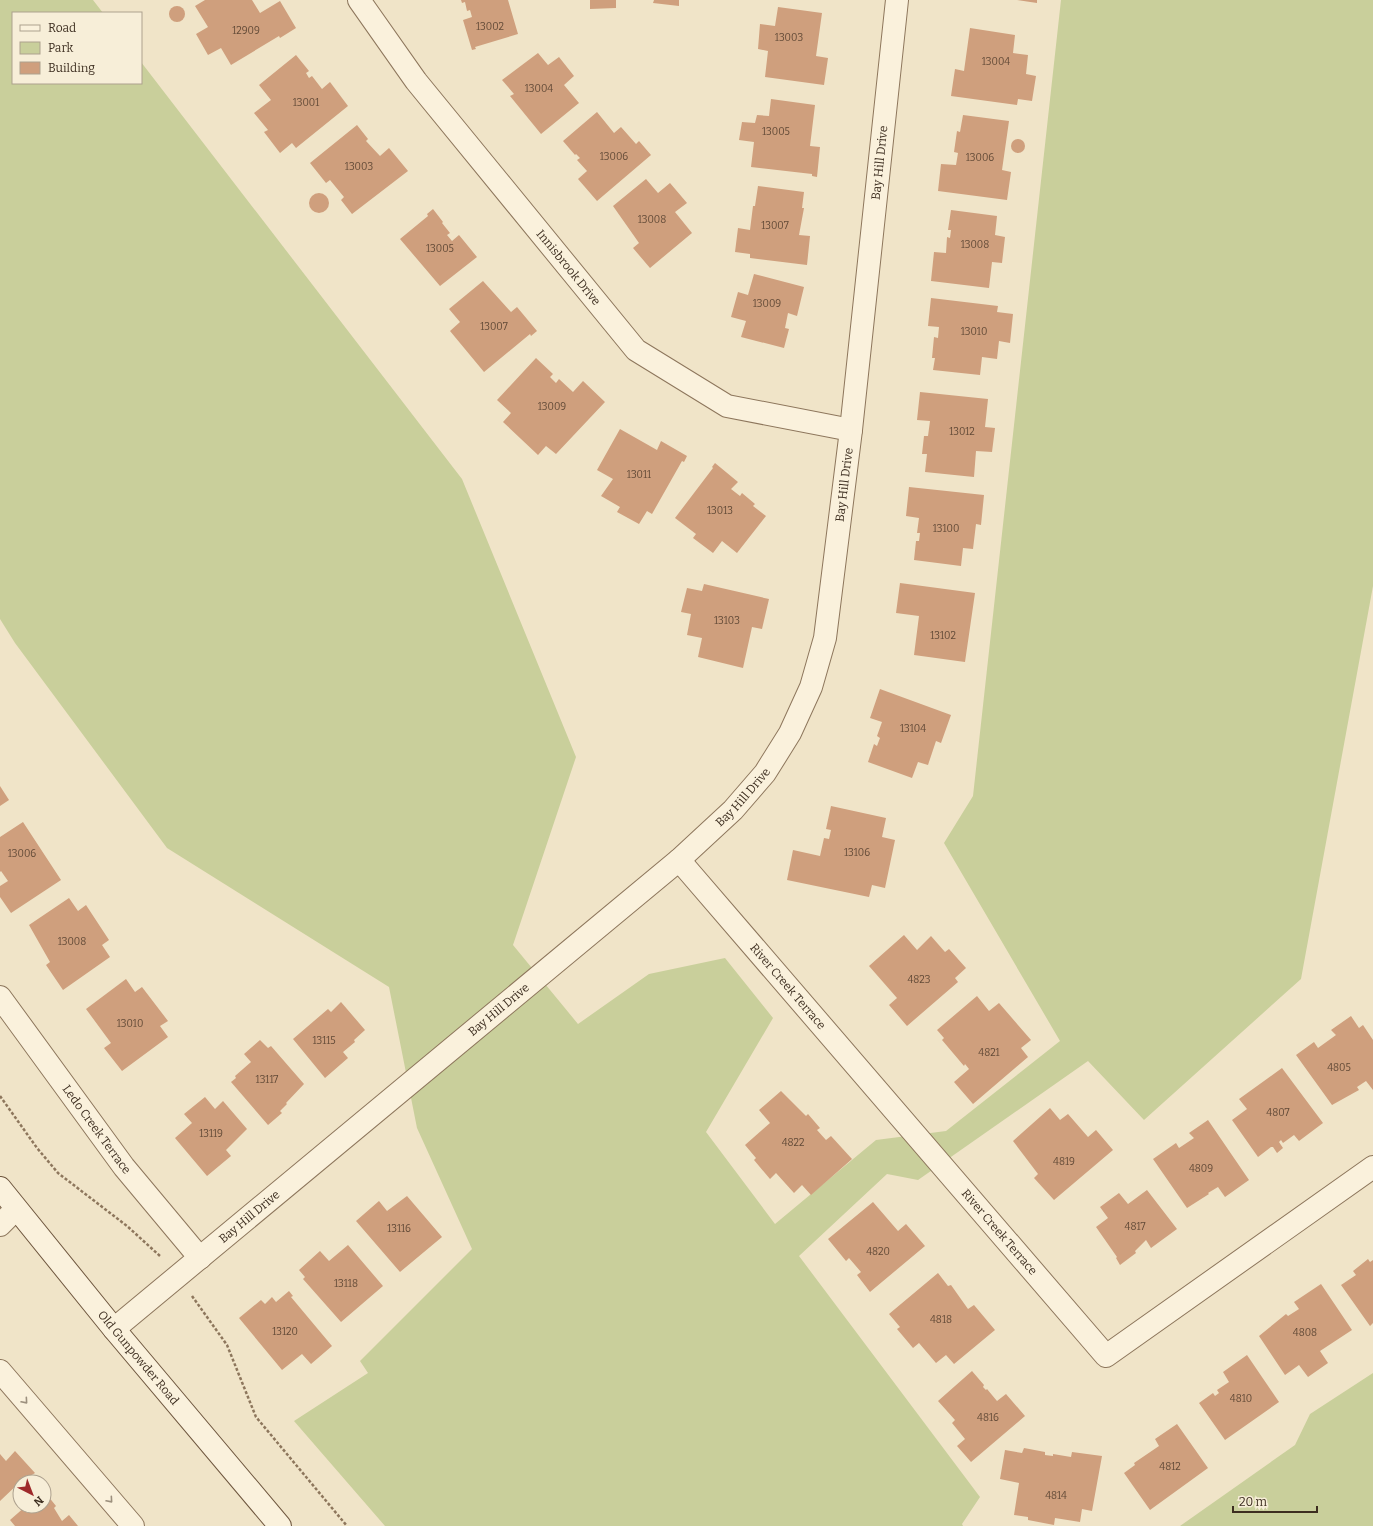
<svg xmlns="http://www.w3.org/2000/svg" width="1373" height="1526" font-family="Bitter,serif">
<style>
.green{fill:#c9cf9b}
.building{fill:#cf9f7d}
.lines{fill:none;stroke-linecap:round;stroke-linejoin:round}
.street-casing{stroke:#8d765c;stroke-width:24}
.secondary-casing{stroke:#6f573f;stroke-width:24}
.path{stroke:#8d765c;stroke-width:2.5;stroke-dasharray:3 2;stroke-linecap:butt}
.street{stroke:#faf1dc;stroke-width:22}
.secondary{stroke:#faf1dc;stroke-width:22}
.oneway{stroke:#9c907e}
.labels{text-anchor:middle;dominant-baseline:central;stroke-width:4;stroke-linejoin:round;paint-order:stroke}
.number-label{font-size:10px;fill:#624a37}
.street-label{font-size:12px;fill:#3d2e20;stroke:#f7eed8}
</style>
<rect width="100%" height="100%" fill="#f0e4c8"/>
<g class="green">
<path d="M0,0H93L103,13H13V83H141V62L462,479L576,757L513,945L578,1024L649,974L725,958L773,1018L706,1132L775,1224L876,1140L946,1131L1060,1041L944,843L973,796L1061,0H1373V586L1301,979L1144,1120L1088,1061L918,1180L887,1174L799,1256L980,1497L962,1524L963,1526H385L294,1421L368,1373L360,1361L472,1249L417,1128L389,987L167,848L15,643L0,619Z"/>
<path d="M1373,1373V1526H1180L1295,1445L1310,1414Z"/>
</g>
<g class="building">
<path d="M205,0H252L260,13L280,1L296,28L280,38L279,36L231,65L221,48L208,55L196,34L208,27L195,6Z"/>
<path d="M461,0H508L518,34L475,47L476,49L472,50L463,20L472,17L470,10L467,11L465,2L462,3Z"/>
<path d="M590,0H616V8L590,9Z"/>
<path d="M654,0H679V6L653,3Z"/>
<path d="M1017,0H1037V3Z"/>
<circle cx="177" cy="14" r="8"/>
<path d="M778,7L822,13L816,56L828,58L824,85L765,77L768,51L758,49L760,24L775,26Z"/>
<path d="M970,28L1015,35L1013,53L1028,55L1026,74L1036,76L1032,101L1018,99L1017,105L951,96L955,69L964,71Z"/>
<path d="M538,53L548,65L559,57L574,76L564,85L579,103L541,134L510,96L514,94L502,80Z"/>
<path d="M296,55L309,71L306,73L309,78L312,76L322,89L330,82L348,106L296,148L292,143L280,153L264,132L268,130L254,113L271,100L259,85Z"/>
<path d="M771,99L815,105L810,146L820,147L817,177L812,176V174L751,167L754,142L739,140L742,122L755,123L757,115L769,116Z"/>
<path d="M597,112L614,133L621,127L636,144L639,141L651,155L597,201L578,179L587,171L577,160L580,158L576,154L575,155L563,141Z"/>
<path d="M963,115L1009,121L1002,170L1011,172L1007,200L938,191L941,164L956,165L958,153L954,152L957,131L960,132Z"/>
<path d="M357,125L368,139L366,141L380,156L389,148L408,171L352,214L341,200L344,197L330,180L326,183L310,163Z"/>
<circle cx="1018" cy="146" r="7"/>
<path d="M646,179L658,193L670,183L687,203L675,212L692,233L650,268L633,248L639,243L613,206Z"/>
<path d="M758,186L804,192L802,208H804L799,235L810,236L807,265L750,258V254L735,252L738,228L750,230L753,206H755Z"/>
<circle cx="319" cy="203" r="10"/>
<path d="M433,209L443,222L442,223L450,233L447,235L452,241L459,235L477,257L440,286L400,239L428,216L427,214Z"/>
<path d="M951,210L997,216L995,235L1005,237L1002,263L992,262L989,288L931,281L934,252L946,253L947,237L950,238L951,230H948Z"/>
<path d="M754,274L804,287L797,316L788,313L785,328L789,329L784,348L741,337L746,321L731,317L738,292L748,295Z"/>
<path d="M483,281L511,312L517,307L537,331L531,336L530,334L484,372L450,331L460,322L449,309Z"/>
<path d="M931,298L998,306L997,312L1013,314L1010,343L999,341L997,359L982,357L980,375L933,370L935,358H932L934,337L938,338L939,327L928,326Z"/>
<path d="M536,358L553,374L550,377L556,383L559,379L573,392L583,381L605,402L556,454L546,446L538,455L503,422L511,413L497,400Z"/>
<path d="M920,392L988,399L985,427L995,428L992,452L976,451L974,477L925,472L927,454H922L924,436H928L930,421L917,420Z"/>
<path d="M620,429L657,450L661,441L687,456L684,462L682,461L652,514L647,511L639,524L617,512L620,507L601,496L613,479L597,470Z"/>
<path d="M715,463L738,482L731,489L740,496L742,493L755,504L753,506L766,516L737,553L722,541L713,553L693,538L696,534L675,518L713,468L712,467Z"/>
<path d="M909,487L984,495L981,525L976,524L973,549L963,548L961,566L914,560L916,541H919L920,533H917L919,518L906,516Z"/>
<path d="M900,583L975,593L965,662L914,655L919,616L896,613Z"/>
<path d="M704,584L769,599L762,629L752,627L743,668L698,657L702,638L687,635L691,614L681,612L687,588L702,591Z"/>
<path d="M880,689L951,715L941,743L936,741L928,765L918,762L912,778L868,762L874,744L877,746L880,738L877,736L882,722L870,718Z"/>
<path d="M0,786L9,800L0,806Z"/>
<path d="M831,806L886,818L882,837L895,840L885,888L872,885L869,897L787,880L793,850L820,856L824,838L829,839L831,830L826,829Z"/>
<path d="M23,822L61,880L11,913L0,897V886L8,881L1,871L0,872V837Z"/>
<path d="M69,898L78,911L86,905L109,940L102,945L110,957L63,990L46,965L50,962L29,925Z"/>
<path d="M904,935L917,950L931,936L945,952L949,949L966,968L955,978L958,982L907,1026L889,1005L897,998L869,966Z"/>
<path d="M126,979L135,992L142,987L168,1021L160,1026L168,1037L122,1071L104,1048L111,1043L86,1009Z"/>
<path d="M977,996L989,1011L999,1003L1031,1040L1021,1048L1028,1057L973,1104L954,1082L969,1069L965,1064L964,1066L942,1040L944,1038L937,1030Z"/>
<path d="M341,1002L365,1030L354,1040L355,1042L343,1052L348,1058L325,1078L293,1039L328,1009L331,1012Z"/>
<path d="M1351,1016L1359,1028L1363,1025L1373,1040V1090L1366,1081L1357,1087L1359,1090L1332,1105L1296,1055L1314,1042L1318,1048L1336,1035L1331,1030Z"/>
<path d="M260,1040L268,1048L271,1046L304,1084L286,1103L287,1104L280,1111L282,1113L268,1125L231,1082L236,1078L235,1076L251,1062L244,1054Z"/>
<path d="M1282,1068L1323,1123L1299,1141L1294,1135L1283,1143L1281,1140L1279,1142L1283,1148L1277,1153L1273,1147H1271L1258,1157L1232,1120L1247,1109L1239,1099Z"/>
<path d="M781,1091L806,1116L808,1114L820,1128L817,1130L826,1140L831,1136L852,1159L811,1195L802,1185L794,1193L776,1173L770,1179L754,1160L756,1158L745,1145L770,1123L759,1110Z"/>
<path d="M205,1097L215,1109L223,1101L247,1129L226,1150L231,1156L207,1176L175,1138L192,1123L184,1114Z"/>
<path d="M1050,1108L1060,1120L1068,1114L1088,1137L1096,1130L1113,1150L1054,1200L1034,1178L1038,1174L1013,1141Z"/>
<path d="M1208,1120L1249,1180L1225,1197L1218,1187L1208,1193L1209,1194L1187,1208L1153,1159L1176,1143L1179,1148L1194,1138L1189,1133Z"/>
<path d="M1147,1190L1177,1229L1151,1248L1146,1240L1135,1251L1136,1253L1120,1265L1116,1258L1117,1257L1096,1227L1108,1218L1100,1207L1119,1193L1128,1204Z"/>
<path d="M407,1196L442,1237L400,1272L356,1221L379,1201L387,1211Z"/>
<path d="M873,1202L898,1231L906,1224L925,1246L870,1292L857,1275L861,1272L849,1258L846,1261L828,1239Z"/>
<path d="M348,1245L383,1286L341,1322L303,1279L305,1277L299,1270L320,1251L329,1261Z"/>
<path d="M1368,1259L1370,1262L1373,1260V1323L1370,1326L1341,1285L1356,1275L1353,1271Z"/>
<path d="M938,1273L948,1286L951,1285L968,1309L974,1305L995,1330L954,1364L946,1355L936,1363L919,1343L913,1348L897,1329L900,1327L889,1314Z"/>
<path d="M1321,1284L1352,1330L1320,1351L1328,1363L1308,1377L1299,1365L1285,1375L1259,1336L1286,1314L1288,1316L1299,1309L1294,1302Z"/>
<path d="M289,1291L293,1296L291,1297L332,1346L311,1364L302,1354L282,1370L239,1318L261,1300L265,1304L272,1297L276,1302Z"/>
<path d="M1247,1355L1279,1402L1225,1440L1199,1403L1213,1393L1215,1396L1219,1393L1217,1390L1229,1382L1223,1372Z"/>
<path d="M972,1371L984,1385L983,1387L986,1390L987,1389L997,1401L1006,1394L1025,1416L971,1462L957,1446L965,1439L952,1423L955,1420L938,1401Z"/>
<path d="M1177,1424L1208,1468L1150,1510L1124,1473L1135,1465L1134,1463L1159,1446L1155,1439Z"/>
<path d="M1024,1448L1045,1452V1455L1053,1456V1454L1071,1457L1072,1452L1102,1456L1092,1511L1082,1509L1080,1522L1055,1518L1054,1525L1028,1520V1517L1014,1515L1019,1483L1000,1479L1005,1450L1022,1453Z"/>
<path d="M15,1451L35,1473L20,1482L0,1501V1454L6,1461Z"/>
<path d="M44,1491L56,1506L54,1508L62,1521L69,1515L78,1526H15L10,1520L26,1506H44Z"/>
</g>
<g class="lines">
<defs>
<g id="street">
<path id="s1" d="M359,0L416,81L636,350L727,406L851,430"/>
<path id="s2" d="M679,860L1106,1356L1373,1167"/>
<path id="s3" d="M0,997L124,1167L200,1258"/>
<path d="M0,1225L16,1209"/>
<path id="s4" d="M114,1329L679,860L733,810L765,773L790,733L811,687L825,638L851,430L897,0"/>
<path d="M0,1371L133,1526"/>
</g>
<g id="secondary">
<path id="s5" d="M0,1188L114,1329L280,1526"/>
</g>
</defs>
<use href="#street" class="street-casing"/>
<use href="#secondary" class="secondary-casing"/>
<g class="path">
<path d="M0,1096L37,1148L58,1173L127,1226L160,1256"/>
<path d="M192,1296L227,1345L256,1417L347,1526"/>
</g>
<use href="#street" class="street"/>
<use href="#secondary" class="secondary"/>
</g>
<defs><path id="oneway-chevron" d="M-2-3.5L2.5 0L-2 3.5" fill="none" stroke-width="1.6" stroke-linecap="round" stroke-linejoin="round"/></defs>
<g class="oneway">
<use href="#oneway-chevron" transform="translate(25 1401) rotate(49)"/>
<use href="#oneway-chevron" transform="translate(110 1500) rotate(49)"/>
</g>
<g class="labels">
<g class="number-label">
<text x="490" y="27">13002</text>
<text x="246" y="31">12909</text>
<text x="789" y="38">13003</text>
<text x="996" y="62">13004</text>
<text x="539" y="89">13004</text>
<text x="306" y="103">13001</text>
<text x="776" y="132">13005</text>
<text x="614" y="157">13006</text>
<text x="980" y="158">13006</text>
<text x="359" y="167">13003</text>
<text x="652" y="220">13008</text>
<text x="775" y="226">13007</text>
<text x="975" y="245">13008</text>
<text x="440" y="249">13005</text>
<text x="767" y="304">13009</text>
<text x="494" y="327">13007</text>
<text x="974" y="332">13010</text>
<text x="552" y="407">13009</text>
<text x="962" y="432">13012</text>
<text x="639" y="475">13011</text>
<text x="720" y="511">13013</text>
<text x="946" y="529">13100</text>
<text x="727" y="621">13103</text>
<text x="943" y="636">13102</text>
<text x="913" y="729">13104</text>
<text x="857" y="853">13106</text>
<text x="22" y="854">13006</text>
<text x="72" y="942">13008</text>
<text x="919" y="980">4823</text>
<text x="130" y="1024">13010</text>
<text x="324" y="1041">13115</text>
<text x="989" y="1053">4821</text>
<text x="1339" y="1068">4805</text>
<text x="267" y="1080">13117</text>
<text x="1278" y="1113">4807</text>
<text x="211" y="1134">13119</text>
<text x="793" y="1143">4822</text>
<text x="1064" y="1162">4819</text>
<text x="1201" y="1169">4809</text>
<text x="1135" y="1227">4817</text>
<text x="399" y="1229">13116</text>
<text x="878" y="1252">4820</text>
<text x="346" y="1284">13118</text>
<text x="941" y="1320">4818</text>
<text x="285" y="1332">13120</text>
<text x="1305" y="1333">4808</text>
<text x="1241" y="1399">4810</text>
<text x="988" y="1418">4816</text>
<text x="1170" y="1467">4812</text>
<text x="1056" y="1496">4814</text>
</g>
<g class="street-label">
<text stroke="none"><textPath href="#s4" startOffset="1484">Bay Hill Drive</textPath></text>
<text stroke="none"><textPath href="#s1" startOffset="340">Innisbrook Drive</textPath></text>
<text stroke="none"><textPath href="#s4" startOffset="1160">Bay Hill Drive</textPath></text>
<text stroke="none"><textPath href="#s4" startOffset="824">Bay Hill Drive</textPath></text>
<text stroke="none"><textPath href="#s2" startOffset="167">River Creek Terrace</textPath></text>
<text stroke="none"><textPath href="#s4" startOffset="500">Bay Hill Drive</textPath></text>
<text stroke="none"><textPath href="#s3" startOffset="164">Ledo Creek Terrace</textPath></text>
<text stroke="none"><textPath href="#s4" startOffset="176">Bay Hill Drive</textPath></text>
<text stroke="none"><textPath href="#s2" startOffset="491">River Creek Terrace</textPath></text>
<text stroke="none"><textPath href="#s5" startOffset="219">Old Gunpowder Road</textPath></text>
</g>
</g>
<rect x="12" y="12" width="130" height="72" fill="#f7eed8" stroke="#ada18e"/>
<rect x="20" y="25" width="20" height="6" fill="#faf1dc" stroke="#ada18e"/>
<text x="48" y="32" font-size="12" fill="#3d2e20">Road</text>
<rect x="20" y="42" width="20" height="12" fill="#c9cf9b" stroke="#ada18e"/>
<text x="48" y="52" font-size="12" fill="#3d2e20">Park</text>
<rect x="20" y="62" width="20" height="12" fill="#cf9f7d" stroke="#ada18e"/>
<text x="48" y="72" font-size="12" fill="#3d2e20">Building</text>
<g transform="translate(32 1494) rotate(138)"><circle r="19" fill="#f7eed8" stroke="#ada18e"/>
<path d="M0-3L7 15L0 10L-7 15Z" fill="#9e2a2b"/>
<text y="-6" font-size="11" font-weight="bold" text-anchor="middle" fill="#3d2e20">N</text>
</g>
<path d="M1233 1506v6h84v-6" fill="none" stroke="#3d2e20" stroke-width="2"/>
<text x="1239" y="1506" font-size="12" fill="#3d2e20" stroke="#f7eed8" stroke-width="3" paint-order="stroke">20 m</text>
</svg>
